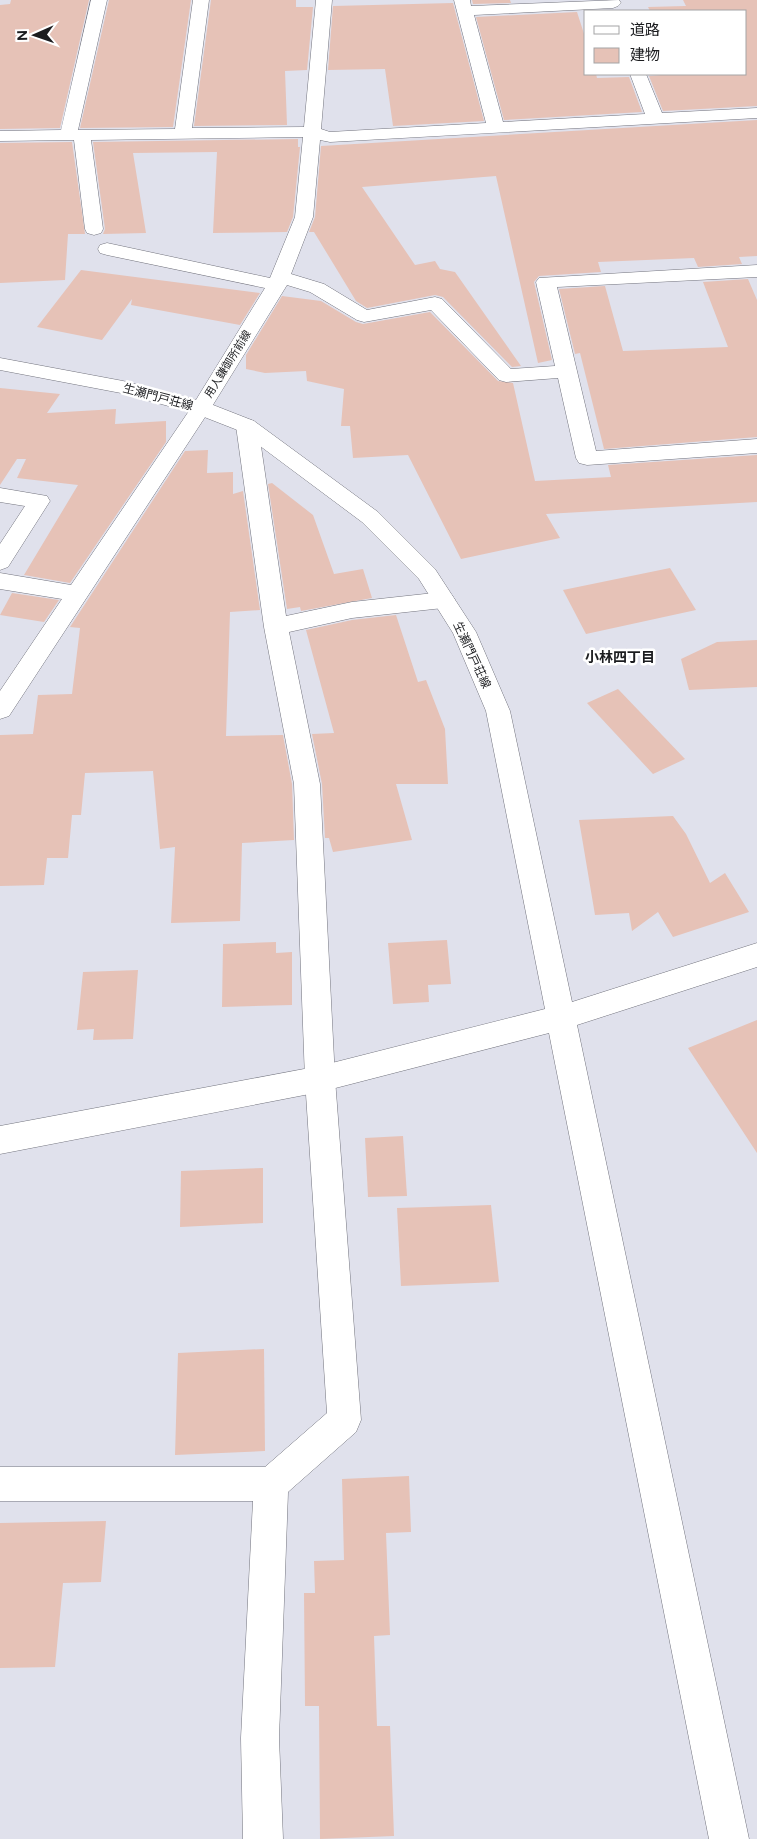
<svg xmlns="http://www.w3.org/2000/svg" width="757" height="1839" font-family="Figtree,'Noto Sans JP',sans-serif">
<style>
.building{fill:#e6c2b7}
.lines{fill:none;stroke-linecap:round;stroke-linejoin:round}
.street-casing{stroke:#73747e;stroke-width:1}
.secondary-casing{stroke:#73747e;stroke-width:1}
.street{fill:#fff;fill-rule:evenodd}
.secondary{fill:#fff;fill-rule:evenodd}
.labels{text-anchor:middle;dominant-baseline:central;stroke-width:5;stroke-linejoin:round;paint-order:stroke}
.far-street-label{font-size:11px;fill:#1b1c1f;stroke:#fff}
.street-label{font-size:12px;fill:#1b1c1f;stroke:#fff}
.neighbourhood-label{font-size:14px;font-weight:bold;fill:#1b1c1f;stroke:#fff}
</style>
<rect width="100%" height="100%" fill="#e0e1ec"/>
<g class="building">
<path d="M11,0H89L60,128L0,129V5L10,4Z"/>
<path d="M109,0H191L173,127L80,128Z"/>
<path d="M211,0H296V7H313L307,70L285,71L287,125L194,126Z"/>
<path d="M472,0H510L511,3L473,4Z"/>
<path d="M683,0H757V106L663,111L649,76L673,74H746V11H650L648,7L686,6Z"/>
<path d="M453,3L484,121L393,126L385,69L328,70L333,6Z"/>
<path d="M577,12L586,40V74H596L597,78L629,77L642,112L504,120L476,17Z"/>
<path d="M757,120V256L739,257L742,264L698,267L694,258L598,262L601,272L539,276L534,282L552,360L538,363L496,176L362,187L415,265L435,261L440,269L455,272L521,366L512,367L443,297L435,295L367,308L356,301L314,232H309L315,217L321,146Z"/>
<path d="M298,139V147H300L293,217L287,232L213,233L217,152L133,153L146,233L103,234L105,229L93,142Z"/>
<path d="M72,142L85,234H68L65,280L0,283V143Z"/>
<path d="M81,270L135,277L260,293L240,325L131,305L132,299L102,340L37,327Z"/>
<path d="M748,279L757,300V437L604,449L580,353L575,354L559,289L605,286L623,351L728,347L703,282Z"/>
<path d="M282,296L321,301L356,322L363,324L430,312L498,381L513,383L535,481L611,477L608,465L757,455V502L546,514L560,538L461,559L408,455L353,458L350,426H341L344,389L307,381L306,371L265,373L246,369V355Z"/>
<path d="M0,388L60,394L47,413L116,409L115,424L166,421V442L70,583L24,575L78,485L17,478L26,459H17L0,485Z"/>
<path d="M208,450L207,473L233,472V494L243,491L260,610L230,612L226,736L283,735L292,784L294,840L242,843L240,921L171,923L175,847L160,849L153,771L85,773L81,815H72L68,858H47L44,885L0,886V735L33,734L38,695L72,694L80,628L70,627L185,451Z"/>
<path d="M272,483L313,515L334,574L363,569L372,598L301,611L300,607L287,609L268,484Z"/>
<path d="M670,568L696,610L586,634L563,590Z"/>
<path d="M12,593L59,600L44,622L0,615Z"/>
<path d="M396,615L418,682L426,680L445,729L448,784H396L412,840L333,852L329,838H325L322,784L312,734L334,733L306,630L352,620Z"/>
<path d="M757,640V687L689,690L681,659L717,642Z"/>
<path d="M618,689L685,759L653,774L587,703Z"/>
<path d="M673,816L686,834L710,883L725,873L749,912L673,937L658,912L632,931L629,913L595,915L579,820Z"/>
<path d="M447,940L451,984L428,985L429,1002L393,1004L388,943Z"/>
<path d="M276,942V953L292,952V1005L222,1007L223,944Z"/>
<path d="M138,970L133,1039L93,1040L94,1029L77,1030L83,972Z"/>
<path d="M757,1020V1153L688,1048Z"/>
<path d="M403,1136L407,1196L368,1197L365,1138Z"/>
<path d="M263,1168V1223L180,1227L181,1171Z"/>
<path d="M491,1205L499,1282L401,1286L397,1208Z"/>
<path d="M264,1349L265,1451L175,1455L178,1353Z"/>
<path d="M409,1476L411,1532L386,1533L390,1635L374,1636L377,1726H390L394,1836L320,1839L319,1706H305L304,1593H315L314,1561L344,1560L342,1479Z"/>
<path d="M106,1521L101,1582L63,1583L55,1667L0,1668V1523Z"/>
</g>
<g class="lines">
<defs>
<g id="street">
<path d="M91,0H107L78,130L175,129L193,0H209L192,128L304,127L316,0H332L321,129L330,132L486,123L454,0H470L471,6L619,0L621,3L618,6L613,8L474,15L503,122L645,114L630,74H646L662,113L757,108V118L330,142L320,140L313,217L291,274L324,284L367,310L435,297L442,299L511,369L555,366L536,282L539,278L757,265V277L557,287L596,451L757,439V453L587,465L579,463L576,458L558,378L506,382L499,380L431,310L364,322L357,320L310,292L287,285L211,408L9,716L0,719V691L62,599L0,589V573L71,585L191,408L265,288L107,255L100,253L98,249L100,245L107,243L270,278L295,217L303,137L91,140L103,229L101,233L94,235L87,233L85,229L74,140L0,141V131L61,130Z"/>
<path d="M247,419L254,421L258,426L286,616L352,602L443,592L451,594L455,600L451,606L443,608L352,618L289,632L320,784L335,1079L361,1420L356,1432L288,1492L279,1738L283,1839H243L241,1738L253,1501H0V1467H265L327,1413L305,1079L294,784L264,627L236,426L240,421Z"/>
<path d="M0,488L47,496L50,501L8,567L0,570V544L25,506L0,502Z"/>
</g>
<path id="secondary" d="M0,358L123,381L208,403L254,421L378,512L435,569L476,632L510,711L572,1002L757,943V967L577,1025L749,1839H709L549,1033L320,1092L0,1154V1126L320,1066L545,1009L486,711L453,633L419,579L362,522L240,431L194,413L121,393L0,370Z"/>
</defs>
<use href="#street" class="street-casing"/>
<use href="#secondary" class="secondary-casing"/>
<use href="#street" class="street"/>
<use href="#secondary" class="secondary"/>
</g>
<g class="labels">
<g class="far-street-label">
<text transform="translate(228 364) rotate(-58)">用人鎌御所前線</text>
</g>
<g class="street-label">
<text transform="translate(158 397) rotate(15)">生瀬門戸荘線</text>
<text transform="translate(472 655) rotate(65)">生瀬門戸荘線</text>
</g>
<g class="neighbourhood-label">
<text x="620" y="657">小林四丁目</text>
</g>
</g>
<rect x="584" y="10" width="162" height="65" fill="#ffffff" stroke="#a4a4a5"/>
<rect x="594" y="26" width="25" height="8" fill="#ffffff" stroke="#a4a4a5"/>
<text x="630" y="35" font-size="15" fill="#1b1c1f">道路</text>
<rect x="594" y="48" width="25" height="15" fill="#e6c2b7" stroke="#a4a4a5"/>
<text x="630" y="60" font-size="15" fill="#1b1c1f">建物</text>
<g transform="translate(35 35) rotate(268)" stroke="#ffffff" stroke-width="4" paint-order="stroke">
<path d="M0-4L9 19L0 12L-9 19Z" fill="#1b1c1f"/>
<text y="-8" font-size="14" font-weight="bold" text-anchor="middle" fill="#1b1c1f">N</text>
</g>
</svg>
